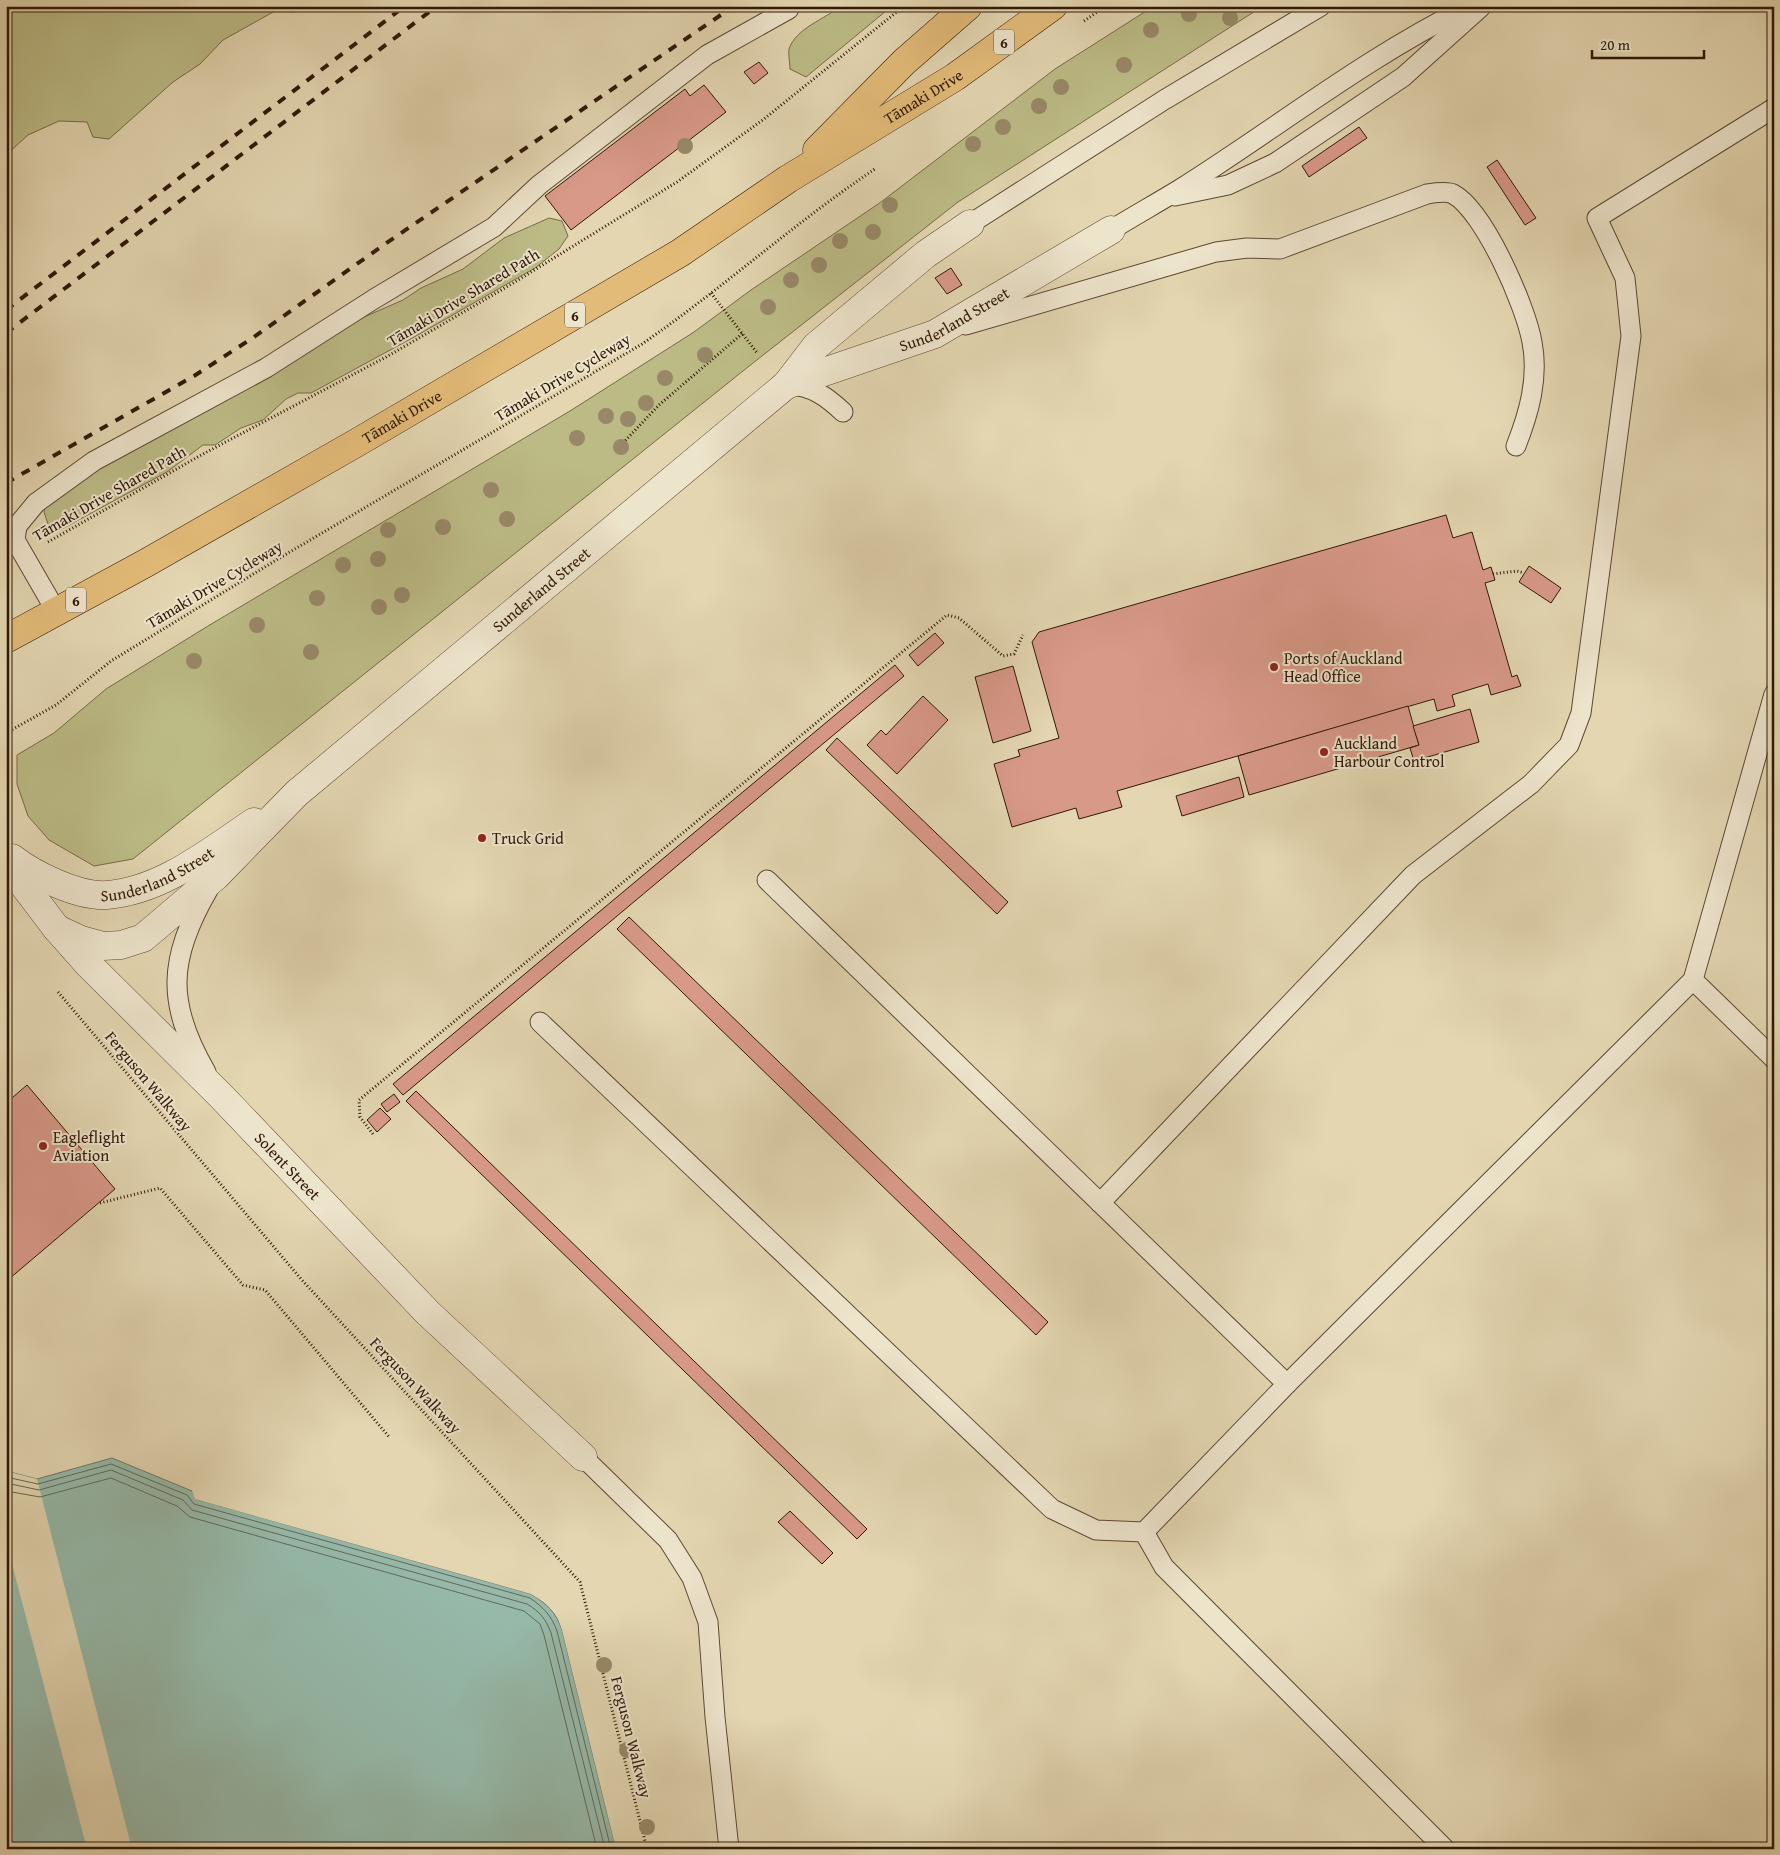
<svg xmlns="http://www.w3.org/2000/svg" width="1780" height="1855" font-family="'Gentium Book Plus',serif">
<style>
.green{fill:#bcbb86;stroke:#766a46}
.water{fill:#96b9a9;stroke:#6d7968}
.pier{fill:#e3d6b1}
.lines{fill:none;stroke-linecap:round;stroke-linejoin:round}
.shore{stroke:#636858;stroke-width:1}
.building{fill:#d99989;stroke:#301806}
.lane-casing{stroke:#5d4831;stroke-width:21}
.street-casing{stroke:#5d4831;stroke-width:29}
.primary-casing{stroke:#301806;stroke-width:29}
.path{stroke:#301806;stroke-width:3;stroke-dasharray:1 2.5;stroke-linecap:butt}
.lane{stroke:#ede4cc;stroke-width:19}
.street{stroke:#ede4cc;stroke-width:28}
.primary{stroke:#e2bb78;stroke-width:28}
.rail{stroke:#301806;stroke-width:4;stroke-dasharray:9 9;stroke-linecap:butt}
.tree{fill:#988868}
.poi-dot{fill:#8f2418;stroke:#ede4cc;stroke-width:2}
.labels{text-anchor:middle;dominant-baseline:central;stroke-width:4;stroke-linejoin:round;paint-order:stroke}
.shield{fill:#ede4cc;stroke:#695541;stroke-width:1}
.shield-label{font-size:15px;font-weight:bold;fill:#301806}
.street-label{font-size:16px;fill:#301806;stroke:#ede4cc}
.poi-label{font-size:16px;fill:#301806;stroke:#ede4cc;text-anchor:start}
</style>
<rect width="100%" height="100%" fill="#e3d6b1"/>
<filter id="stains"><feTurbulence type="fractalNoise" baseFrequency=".004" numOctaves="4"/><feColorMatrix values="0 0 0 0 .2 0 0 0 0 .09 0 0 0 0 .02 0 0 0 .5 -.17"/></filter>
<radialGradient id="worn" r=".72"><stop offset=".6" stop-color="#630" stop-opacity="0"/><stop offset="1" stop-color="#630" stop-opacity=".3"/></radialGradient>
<g class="green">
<path d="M6,6H301L294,12L275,11L223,40L200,64L173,82L109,139L93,137L87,122L59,121L28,135L6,155Z"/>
<path d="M841,6H892L806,77L790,69C790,63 788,54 789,49C796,28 825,19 841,6Z"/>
<path d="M1154,6H1263L958,202L753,363L133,859L94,866L49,840L28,816L17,784V755L54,733L106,689L208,626L570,411L694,332L751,290L881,202L1055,69Z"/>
<path d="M549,218L562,221L568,236L559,249L535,268L416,336L311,393H298L286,399L263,420L241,428L215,445H203L167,472L60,530L48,524L44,512L46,498L332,331L403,300L421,288L463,269L504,238Z"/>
</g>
<path class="water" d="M112,1458L192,1491L196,1499L531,1594C547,1604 556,1612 562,1630L616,1849H6V1471L37,1479Z"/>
<g class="pier">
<path d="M6,1471L37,1479L132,1849H87L6,1541Z"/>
<path d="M194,1490L197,1497L532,1591L548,1601L559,1614L564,1629L619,1849H616L562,1630L557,1615L546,1603L531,1594L195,1499L192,1491Z"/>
</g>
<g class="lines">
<g class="shore">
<path d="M6,1477L38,1484L111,1464L187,1495L194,1504L530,1598C544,1608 551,1615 557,1631L611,1849"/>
<path d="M6,1483L39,1490L111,1470L183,1500L192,1510L527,1604C540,1612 546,1619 551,1633L605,1849"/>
<path d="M6,1491L40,1497L111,1478L177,1506L190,1517L524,1611L540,1624L544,1635L597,1849"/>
</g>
</g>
<g class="building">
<path d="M759,62L768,73L754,84L744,72Z"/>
<path d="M704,85L726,112L571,230L545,196L685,89L690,96Z"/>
<path d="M1359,127L1367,138L1309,177L1302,166Z"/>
<path d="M1497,160L1536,218L1525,225L1487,167Z"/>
<path d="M951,268L962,285L947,294L935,278Z"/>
<path d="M1446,515L1453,538L1472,532L1483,570L1491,567L1495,580L1485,583L1512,677L1517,675L1521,686L1491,695L1488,684L1452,695L1455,706L1437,711L1434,699L1117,791L1122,807L1079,819L1076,808L1012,827L994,764L1020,756L1018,750L1059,738L1032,642L1039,632Z"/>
<path d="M1529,566L1561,588L1551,603L1519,582Z"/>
<path d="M935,633L944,643L918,666L909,655Z"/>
<path d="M895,665L904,676L403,1095L393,1084Z"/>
<path d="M1013,666L1031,731L993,743L975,677Z"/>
<path d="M923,696L948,720L897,774L867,745L881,730L886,735Z"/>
<path d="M1408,706L1419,745L1249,795L1238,756Z"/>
<path d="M1470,709L1479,742L1414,761L1410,748L1419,745L1413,726Z"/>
<path d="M837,738L1008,902L997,914L826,750Z"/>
<path d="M1239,777L1244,797L1182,816L1176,796Z"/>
<path d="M629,917L1048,1322L1036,1335L617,929Z"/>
<path d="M27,1085L115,1189L9,1279L6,1276V1103Z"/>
<path d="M416,1091L867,1529L857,1539L406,1101Z"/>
<path d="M394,1094L400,1102L387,1112L381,1104Z"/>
<path d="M380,1108L391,1119L377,1132L367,1120Z"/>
<path d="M790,1511L833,1553L822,1564L778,1522Z"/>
</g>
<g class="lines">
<defs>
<g id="lane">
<path d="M1175,196L1228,185L1275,163L1403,77L1481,7"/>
<path d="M970,224L1164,100L1321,6"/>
<path d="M1111,230C1134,216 1157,203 1180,189C1277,128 1366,57 1470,6"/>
<path d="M966,325L1216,252L1247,248L1280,249L1427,194C1434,193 1447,191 1453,194C1484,210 1526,307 1532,342C1539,378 1529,413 1516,446"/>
<path d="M790,385C812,386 827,397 843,412"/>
<path d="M56,611L15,540L17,526L36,503L94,461L266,368L374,299L494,227L539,185L707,55L789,9"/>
<path d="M767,880L1287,1384"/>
<path d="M1693,980L1774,1059"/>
<path d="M540,1022L1052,1509L1096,1530L1144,1532"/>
<path d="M206,1072C166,1003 168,959 208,890"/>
<path d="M1100,1203L1413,875L1531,784L1569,745L1581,713L1631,336L1625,278L1597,218L1774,108"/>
<path d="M583,1457L668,1540L692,1578L708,1622L715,1717L729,1849"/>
<path d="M1445,1849L1164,1567L1144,1532L1287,1384L1693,980L1774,694"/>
</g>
<g id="street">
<path id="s1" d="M786,385L935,334L1111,230"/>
<path id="s2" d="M12,858C34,875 78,897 107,895C162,891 210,851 254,822"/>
<path id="s3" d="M6,862L57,929L88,964L222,1097L428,1313L583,1457"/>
<path id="s4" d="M57,929L81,940L103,946L121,945L143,938L216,876L297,793L786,385L816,346L926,254L970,224"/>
</g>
<g id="primary">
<path d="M817,150L904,62L968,6"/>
<path id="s5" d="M6,639L146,563L358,442L680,253L788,179L955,77L1053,6"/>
</g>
</defs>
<use href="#lane" class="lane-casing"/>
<use href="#street" class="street-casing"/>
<use href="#primary" class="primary-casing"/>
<g class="path">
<path d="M6,16L12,6"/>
<path d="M1084,21L1106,6"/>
<path d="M711,293L758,354"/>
<path d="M623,443L659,405L743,333"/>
<path d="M48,542L203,454L388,356L515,282L677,182L764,119L904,6"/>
<path d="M1493,574L1517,571L1524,573"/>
<path d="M6,733L56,705L111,661L278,559L642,344C722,289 794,223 875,169"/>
<path d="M58,992L301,1279L580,1582L647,1849"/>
<path d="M373,1134L360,1117L359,1100L947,615L959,618L1003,656L1014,654L1023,635"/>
<path d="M100,1203L160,1188L243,1285L265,1290L390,1438"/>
</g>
<use href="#lane" class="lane"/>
<use href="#street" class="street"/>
<use href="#primary" class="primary"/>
<g class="rail">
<path d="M6,310L405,6"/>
<path d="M6,333L437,6"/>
<path d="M6,483L194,376L254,337L385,244L734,6"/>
</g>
</g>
<g class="tree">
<circle cx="1189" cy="14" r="8"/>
<circle cx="1230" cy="18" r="8"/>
<circle cx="1151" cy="30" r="8"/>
<circle cx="1124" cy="65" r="8"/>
<circle cx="1061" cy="87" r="8"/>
<circle cx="1039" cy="106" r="8"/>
<circle cx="1003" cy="127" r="8"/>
<circle cx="973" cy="144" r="8"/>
<circle cx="685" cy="146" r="8"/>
<circle cx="890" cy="205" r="8"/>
<circle cx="873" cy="232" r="8"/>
<circle cx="840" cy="241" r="8"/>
<circle cx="819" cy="265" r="8"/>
<circle cx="791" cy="280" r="8"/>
<circle cx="768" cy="307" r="8"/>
<circle cx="705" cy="355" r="8"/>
<circle cx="665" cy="378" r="8"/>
<circle cx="646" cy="403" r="8"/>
<circle cx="606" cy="416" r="8"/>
<circle cx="628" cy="419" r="8"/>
<circle cx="577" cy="438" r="8"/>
<circle cx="621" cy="447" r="8"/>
<circle cx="491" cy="490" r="8"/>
<circle cx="507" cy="519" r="8"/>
<circle cx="443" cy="527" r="8"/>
<circle cx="388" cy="530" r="8"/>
<circle cx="378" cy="559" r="8"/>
<circle cx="343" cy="565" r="8"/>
<circle cx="402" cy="595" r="8"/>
<circle cx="317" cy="598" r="8"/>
<circle cx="379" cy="607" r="8"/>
<circle cx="257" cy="625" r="8"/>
<circle cx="311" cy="652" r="8"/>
<circle cx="194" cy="661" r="8"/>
<circle cx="604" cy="1665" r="8"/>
<circle cx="627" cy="1750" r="8"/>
<circle cx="647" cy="1827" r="8"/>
</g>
<g class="poi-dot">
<circle cx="1274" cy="667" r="5"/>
<circle cx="1324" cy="752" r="5"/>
<circle cx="482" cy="838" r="5"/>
<circle cx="43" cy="1146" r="5"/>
</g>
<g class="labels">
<g class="shield">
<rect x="994" y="29.5" width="20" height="25" rx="4"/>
<rect x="565" y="302.5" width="20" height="25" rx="4"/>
<rect x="66" y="587.5" width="20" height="25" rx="4"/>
</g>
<g class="shield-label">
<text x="1004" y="42">6</text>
<text x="575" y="315">6</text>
<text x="76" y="600">6</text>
</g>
<g class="street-label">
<text stroke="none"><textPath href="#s5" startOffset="1066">Tāmaki Drive</textPath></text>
<text transform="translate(463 297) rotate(-31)">Tāmaki Drive Shared Path</text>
<text stroke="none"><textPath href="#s1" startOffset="181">Sunderland Street</textPath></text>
<text transform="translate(562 377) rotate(-31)">Tāmaki Drive Cycleway</text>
<text stroke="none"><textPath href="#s5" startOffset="454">Tāmaki Drive</textPath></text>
<text transform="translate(109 493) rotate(-30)">Tāmaki Drive Shared Path</text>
<text transform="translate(214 584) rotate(-31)">Tāmaki Drive Cycleway</text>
<text stroke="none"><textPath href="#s4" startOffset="620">Sunderland Street</textPath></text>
<text stroke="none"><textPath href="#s2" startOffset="158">Sunderland Street</textPath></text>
<text transform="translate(149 1081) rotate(50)">Ferguson Walkway</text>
<text stroke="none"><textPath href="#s3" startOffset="415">Solent Street</textPath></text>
<text transform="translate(416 1385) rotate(47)">Ferguson Walkway</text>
<text transform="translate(632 1737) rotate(76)">Ferguson Walkway</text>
</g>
<g class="poi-label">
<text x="1284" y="658">Ports of Auckland<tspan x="1284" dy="18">Head Office</tspan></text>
<text x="1334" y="743">Auckland<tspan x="1334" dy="18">Harbour Control</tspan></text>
<text x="492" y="838">Truck Grid</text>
<text x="53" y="1137">Eagleflight<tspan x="53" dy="18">Aviation</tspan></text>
</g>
</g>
<rect width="1780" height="1855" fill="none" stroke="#e3d6b1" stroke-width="25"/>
<rect x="8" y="8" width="1765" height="1840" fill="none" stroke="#301806" stroke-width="2.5"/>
<rect x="12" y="12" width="1755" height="1830" fill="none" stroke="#301806"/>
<path d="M1592 50v8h112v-8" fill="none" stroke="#301806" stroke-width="2.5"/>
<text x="1600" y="50" font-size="15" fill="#301806" stroke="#ede4cc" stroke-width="4" paint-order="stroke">20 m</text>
<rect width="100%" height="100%" filter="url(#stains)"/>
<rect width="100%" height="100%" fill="url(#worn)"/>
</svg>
